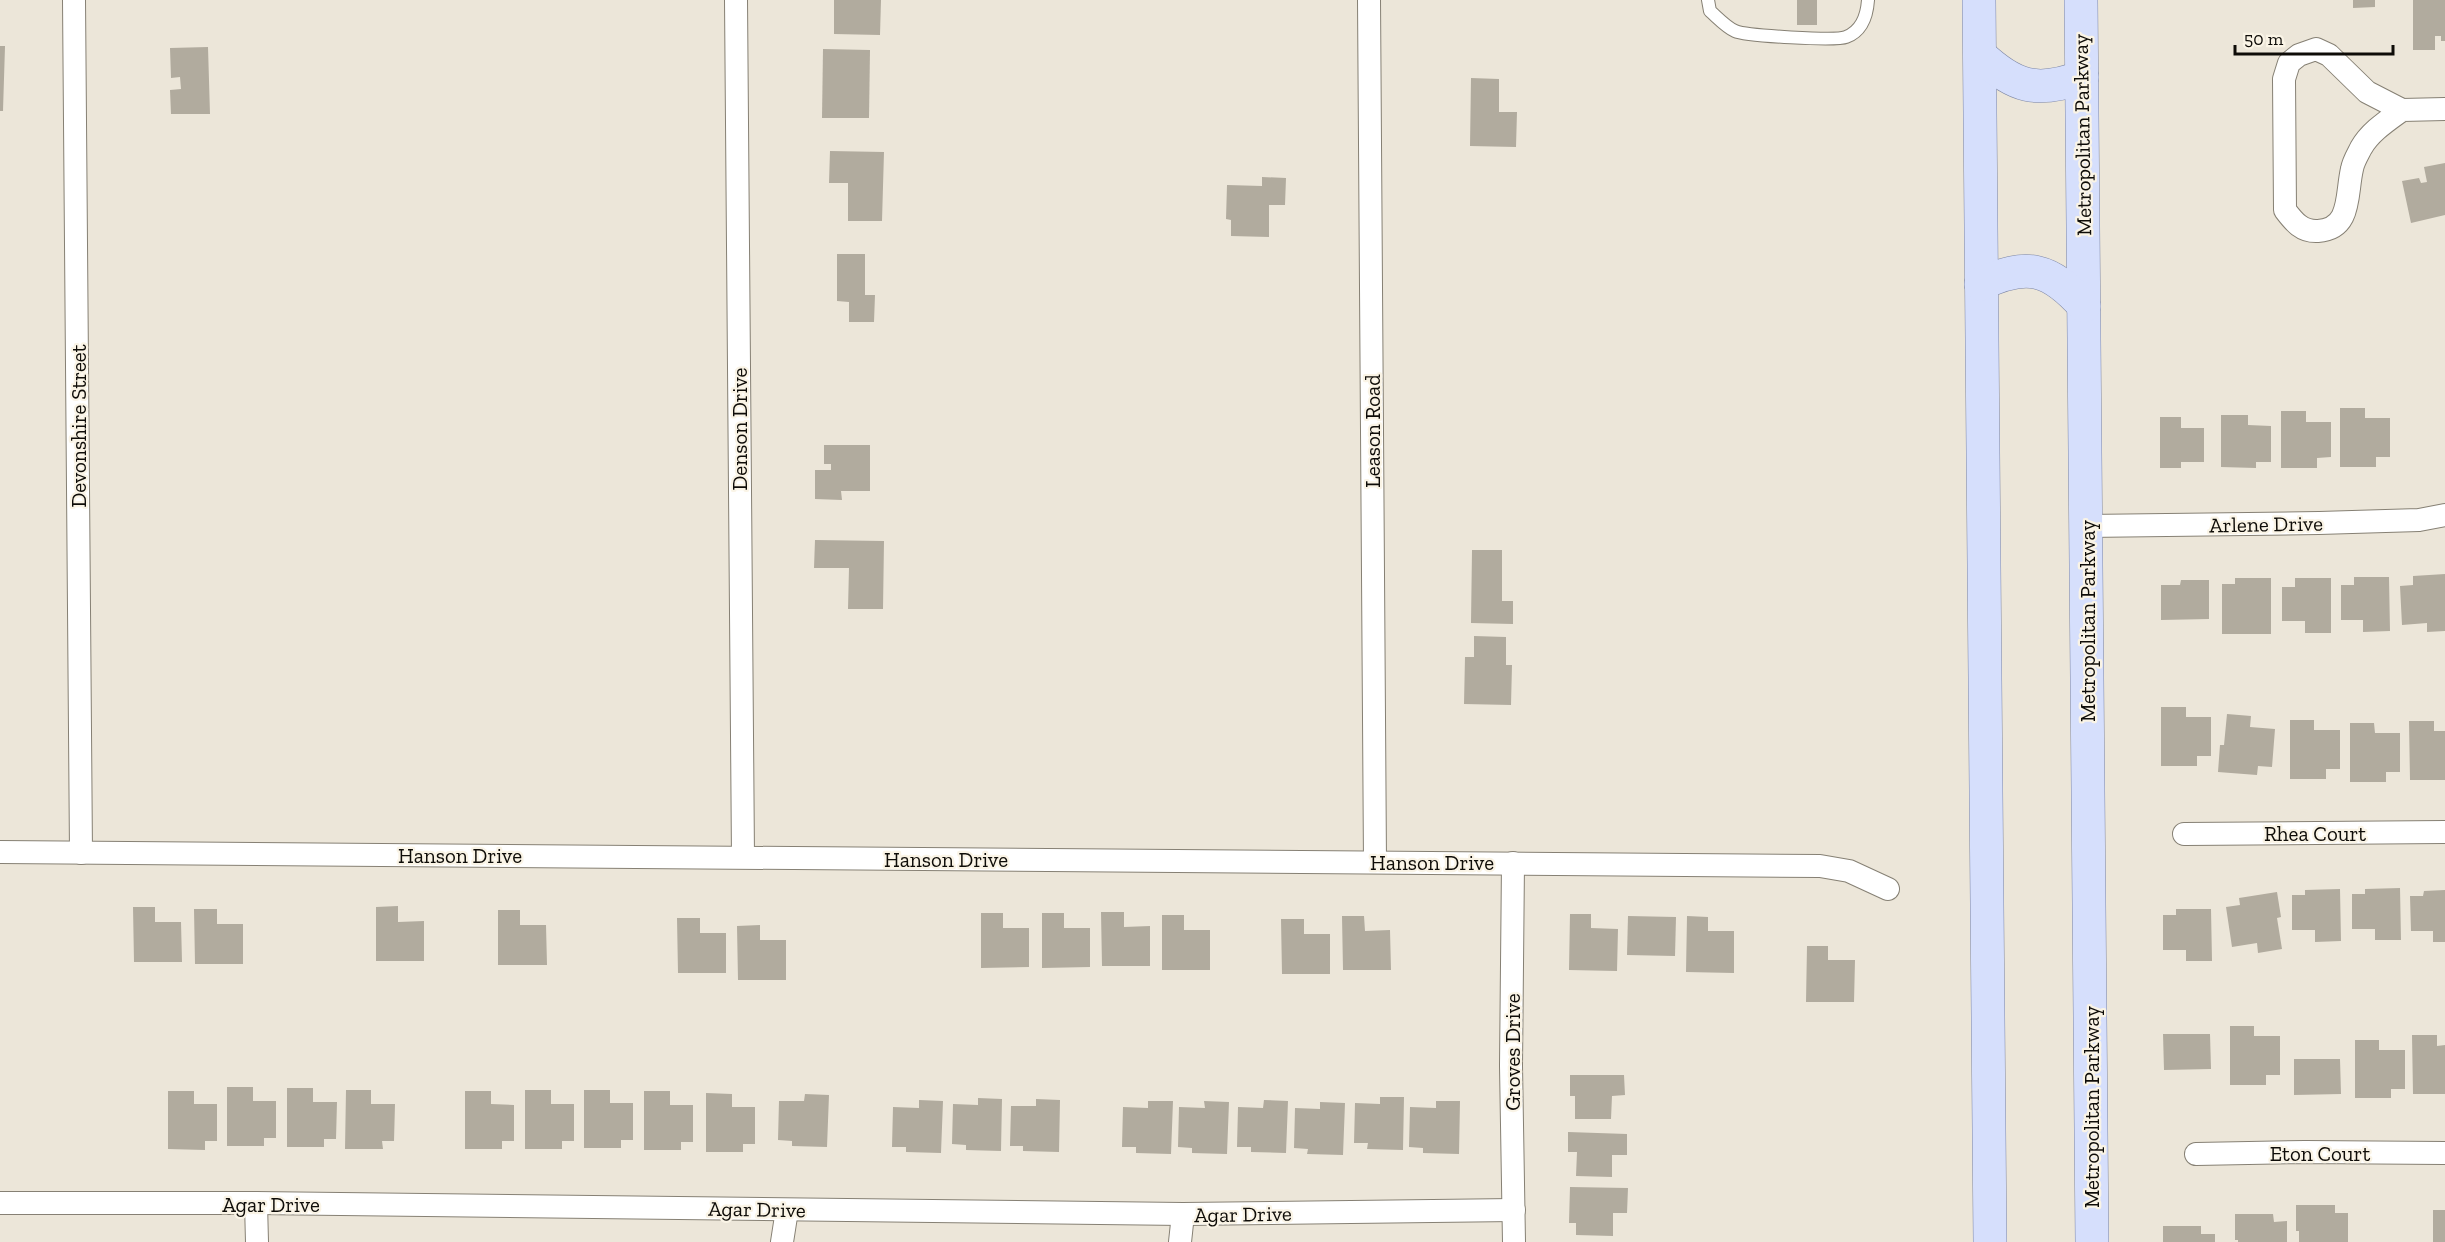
<svg xmlns="http://www.w3.org/2000/svg" width="2445" height="1242" font-family="'Zilla Slab',serif">
<style>
.building{fill:#b1ab9e}
.lines{fill:none;stroke-linecap:round;stroke-linejoin:round}
.lane-casing{stroke:#868074;stroke-width:14}
.street-casing{stroke:#868074;stroke-width:24}
.primary-casing{stroke:#7e87a5;stroke-width:34}
.lane{stroke:#fff;stroke-width:12}
.street{stroke:#fff;stroke-width:22}
.primary{stroke:#d6dffc;stroke-width:33}
.labels{text-anchor:middle;dominant-baseline:central;stroke-width:4.5;stroke-linejoin:round;paint-order:stroke}
.street-label{font-size:21px;fill:#0e0c08;stroke:#faf4e6}
</style>
<rect width="100%" height="100%" fill="#ece6d9"/>
<g class="building">
<path d="M834,0H881L880,35L834,34Z"/>
<rect x="1797" y="0" width="20" height="25"/>
<path d="M2353,0H2375V7L2353,8Z"/>
<path d="M2413,0H2445V41H2441V36H2435V50H2413Z"/>
<path d="M0,46H5L3,111H0Z"/>
<path d="M208,47L210,114H171L170,90L181,89L180,77L171,78L170,48Z"/>
<path d="M823,49L870,50L869,118H822Z"/>
<path d="M1471,78L1499,79V112H1517L1516,147L1470,146Z"/>
<path d="M830,151L884,152L882,221H848V183H829Z"/>
<path d="M2445,163V215L2411,223L2402,181L2419,178L2421,183L2427,182L2424,167Z"/>
<path d="M1262,177L1286,178L1285,205H1269V237L1231,236V220L1226,219L1227,185L1262,186Z"/>
<path d="M837,254H865V295H875L874,322H849V302L837,301Z"/>
<path d="M2340,408H2365V418H2390V457H2376V467H2340Z"/>
<path d="M2281,411H2306V422H2331V457L2317,458V468H2281Z"/>
<path d="M2221,415H2248V425L2271,426V462H2256V468L2221,467Z"/>
<path d="M2160,417H2181V428H2204V462H2181V468H2160Z"/>
<path d="M824,445H870V491H841L842,500L815,499V470H831V464H824Z"/>
<path d="M815,540L884,541L883,609H848L849,568H814Z"/>
<path d="M1472,550H1502V601H1513V624L1471,623Z"/>
<path d="M2445,574V631L2427,632V623L2402,625L2400,586L2413,585V576Z"/>
<path d="M2354,577H2389L2390,631L2363,632V620H2341V585H2354Z"/>
<path d="M2235,578H2271V634H2222V584H2235Z"/>
<path d="M2295,578H2331V633H2305V621H2282V587H2295Z"/>
<path d="M2181,580H2209V619L2161,620V585H2180Z"/>
<path d="M1474,636L1506,637V665H1512L1511,705L1464,704L1465,657H1474Z"/>
<path d="M2161,707H2186V717H2211V756H2197V766H2161Z"/>
<path d="M2227,714L2251,716L2250,727L2275,729L2272,767L2258,766L2257,775L2218,772L2220,745H2224Z"/>
<path d="M2290,720H2314V730H2340V769H2326V779H2290Z"/>
<path d="M2409,721H2434V731H2445V780H2410Z"/>
<path d="M2350,723H2374L2375,733H2400V772H2386V782H2350Z"/>
<path d="M2400,888L2401,940H2375V929H2352V894H2365V889Z"/>
<path d="M2340,889L2341,941L2315,942V930H2292V895H2305V890Z"/>
<path d="M2445,890V942H2433V931H2411L2410,896H2423L2424,891Z"/>
<path d="M2277,892L2281,917L2277,918L2282,949L2258,953L2257,943L2232,947L2226,907L2240,905L2239,898Z"/>
<path d="M398,906V922L424,921V961H376V907Z"/>
<path d="M133,907H155V922H181L182,962H134Z"/>
<path d="M194,909H217V924H243V964H195Z"/>
<path d="M2176,909H2211L2212,961H2186V950H2163V915H2176Z"/>
<path d="M498,910H520V925H546L547,965H498Z"/>
<path d="M1101,912H1124V927L1150,926V966H1102Z"/>
<path d="M981,913H1003V928H1029V967L981,968Z"/>
<path d="M1042,913H1064V928H1090V967L1042,968Z"/>
<path d="M1570,914H1591V928L1618,929L1617,971L1569,970Z"/>
<path d="M1162,915H1184V930H1210V970H1162Z"/>
<path d="M1342,916H1364L1365,931L1390,930L1391,970H1343Z"/>
<path d="M1628,916L1676,917L1675,956L1627,955Z"/>
<path d="M1687,916L1708,917V931H1734V973L1686,972Z"/>
<path d="M677,918H700V933H726V973H678Z"/>
<path d="M1281,919H1304V934H1330V974H1282Z"/>
<path d="M760,925V940H786V980H738L737,926Z"/>
<path d="M1807,946H1828V960H1855L1854,1002H1806Z"/>
<path d="M2230,1026H2254V1036H2280V1075H2266V1085H2230Z"/>
<path d="M2163,1034H2210L2211,1069L2164,1070Z"/>
<path d="M2412,1035H2437V1046L2445,1045V1094H2413Z"/>
<path d="M2355,1040H2379V1050H2405V1089H2391V1098H2355Z"/>
<path d="M2294,1059H2340L2341,1094L2294,1095Z"/>
<path d="M1570,1075H1624L1625,1095L1612,1096L1611,1119H1575V1096H1570Z"/>
<path d="M227,1087H253V1101H276V1138H264V1146H227Z"/>
<path d="M287,1088H313V1102H337L336,1139H324V1147H287Z"/>
<path d="M346,1090H371V1104H395L394,1141H382L383,1149H345Z"/>
<path d="M525,1090H551V1104H574V1141H562V1149H525Z"/>
<path d="M584,1090H610V1103H633V1140H621V1148H584Z"/>
<path d="M168,1091H194V1104H217V1141H205V1150L168,1149Z"/>
<path d="M465,1091H491V1104L514,1105V1141H502V1149H465Z"/>
<path d="M644,1091H670V1105H693V1142H681V1150H644Z"/>
<path d="M706,1093L732,1094V1107H755V1144H743V1152H706Z"/>
<path d="M805,1094L829,1095L827,1147L792,1146V1141L778,1140L779,1101H804Z"/>
<path d="M1380,1097H1404L1403,1150L1367,1149L1368,1143H1354L1355,1103L1380,1104Z"/>
<path d="M978,1098L1002,1099L1001,1151L966,1150V1145L952,1144L953,1104L978,1105Z"/>
<path d="M1036,1099L1060,1100L1059,1152L1023,1151V1146H1010L1011,1106H1036Z"/>
<path d="M919,1100L943,1101L941,1153L906,1152V1147H892L893,1107L919,1108Z"/>
<path d="M1264,1100L1288,1101L1286,1153L1251,1152V1147H1237L1238,1107L1263,1108Z"/>
<path d="M1148,1101H1173L1171,1154L1136,1153V1147H1122L1123,1107L1148,1108Z"/>
<path d="M1204,1101L1229,1102L1227,1154L1192,1153V1148L1178,1147L1179,1107L1205,1108Z"/>
<path d="M1436,1101H1460L1459,1154L1423,1153V1148L1409,1147L1410,1107L1436,1108Z"/>
<path d="M1320,1102L1345,1103L1343,1155L1307,1154L1308,1149L1294,1148L1295,1108L1320,1109Z"/>
<path d="M1568,1132L1627,1134V1155H1612V1177L1576,1176L1577,1152H1568Z"/>
<path d="M1570,1187L1628,1188L1627,1213H1613V1236L1576,1235V1223H1569Z"/>
<path d="M2296,1205H2335V1213H2348V1242H2299V1231H2296Z"/>
<rect x="2433" y="1210" width="12" height="32"/>
<path d="M2235,1214H2273L2274,1222L2287,1221V1242H2238V1240H2235Z"/>
<path d="M2163,1226H2201V1234H2215V1242H2163Z"/>
</g>
<g class="lines">
<defs>
<path id="lane" d="M1708,0L1710,11C1718,18 1726,27 1735,31C1746,36 1836,41 1846,37C1862,31 1867,15 1868,0"/>
<g id="street">
<path d="M74,0L81,853"/>
<path d="M736,0L743,857"/>
<path d="M1369,0L1375,862"/>
<path d="M2402,110C2387,121 2370,132 2361,148C2358,154 2353,162 2352,169C2346,194 2352,229 2318,231C2302,232 2294,222 2285,210L2284,79L2289,63L2299,55L2316,49L2329,55L2367,92L2402,110L2445,109"/>
<path d="M2086,526L2319,523L2419,520L2445,515"/>
<path d="M2184,834L2445,832"/>
<path d="M0,852L1820,866L1849,871L1888,889"/>
<path d="M1513,863L1511,1066L1514,1242"/>
<path d="M2196,1154L2305,1152L2445,1153"/>
<path d="M0,1203H256L1183,1214L1514,1210"/>
<path d="M256,1203L257,1242"/>
<path d="M782,1242L787,1210"/>
<path d="M1180,1242L1183,1214"/>
</g>
<g id="primary">
<path d="M1979,0L1990,1242"/>
<path d="M2081,0L2092,1242"/>
<path d="M1980,55C2014,87 2037,94 2082,77"/>
<path d="M1981,284C2027,262 2050,268 2084,306"/>
</g>
</defs>
<use href="#lane" class="lane-casing"/>
<use href="#street" class="street-casing"/>
<use href="#primary" class="primary-casing"/>
<use href="#lane" class="lane"/>
<use href="#street" class="street"/>
<use href="#primary" class="primary"/>
</g>
<g class="labels">
<g class="street-label">
<text transform="translate(2082 135) rotate(-91)">Metropolitan Parkway</text>
<text transform="translate(78 426) rotate(-90)">Devonshire Street</text>
<text transform="translate(739 429) rotate(-90)">Denson Drive</text>
<text transform="translate(1372 431) rotate(-90)">Leason Road</text>
<text transform="translate(2266 524) rotate(-1)">Arlene Drive</text>
<text transform="translate(2087 621) rotate(-90)">Metropolitan Parkway</text>
<text x="2315" y="833">Rhea Court</text>
<text x="460" y="855">Hanson Drive</text>
<text x="946" y="859">Hanson Drive</text>
<text x="1432" y="862">Hanson Drive</text>
<text transform="translate(1512 1052) rotate(-90)">Groves Drive</text>
<text transform="translate(2091 1107) rotate(-90)">Metropolitan Parkway</text>
<text x="2320" y="1153">Eton Court</text>
<text x="271" y="1204">Agar Drive</text>
<text transform="translate(757 1209) rotate(1)">Agar Drive</text>
<text transform="translate(1243 1214) rotate(-1)">Agar Drive</text>
</g>
</g>
<path d="M2235 45v9h158v-9" fill="none" stroke="#0e0c08" stroke-width="3"/>
<text x="2244" y="45" font-size="18" fill="#0e0c08" stroke="#faf4e6" stroke-width="4.5" paint-order="stroke">50 m</text>
</svg>
